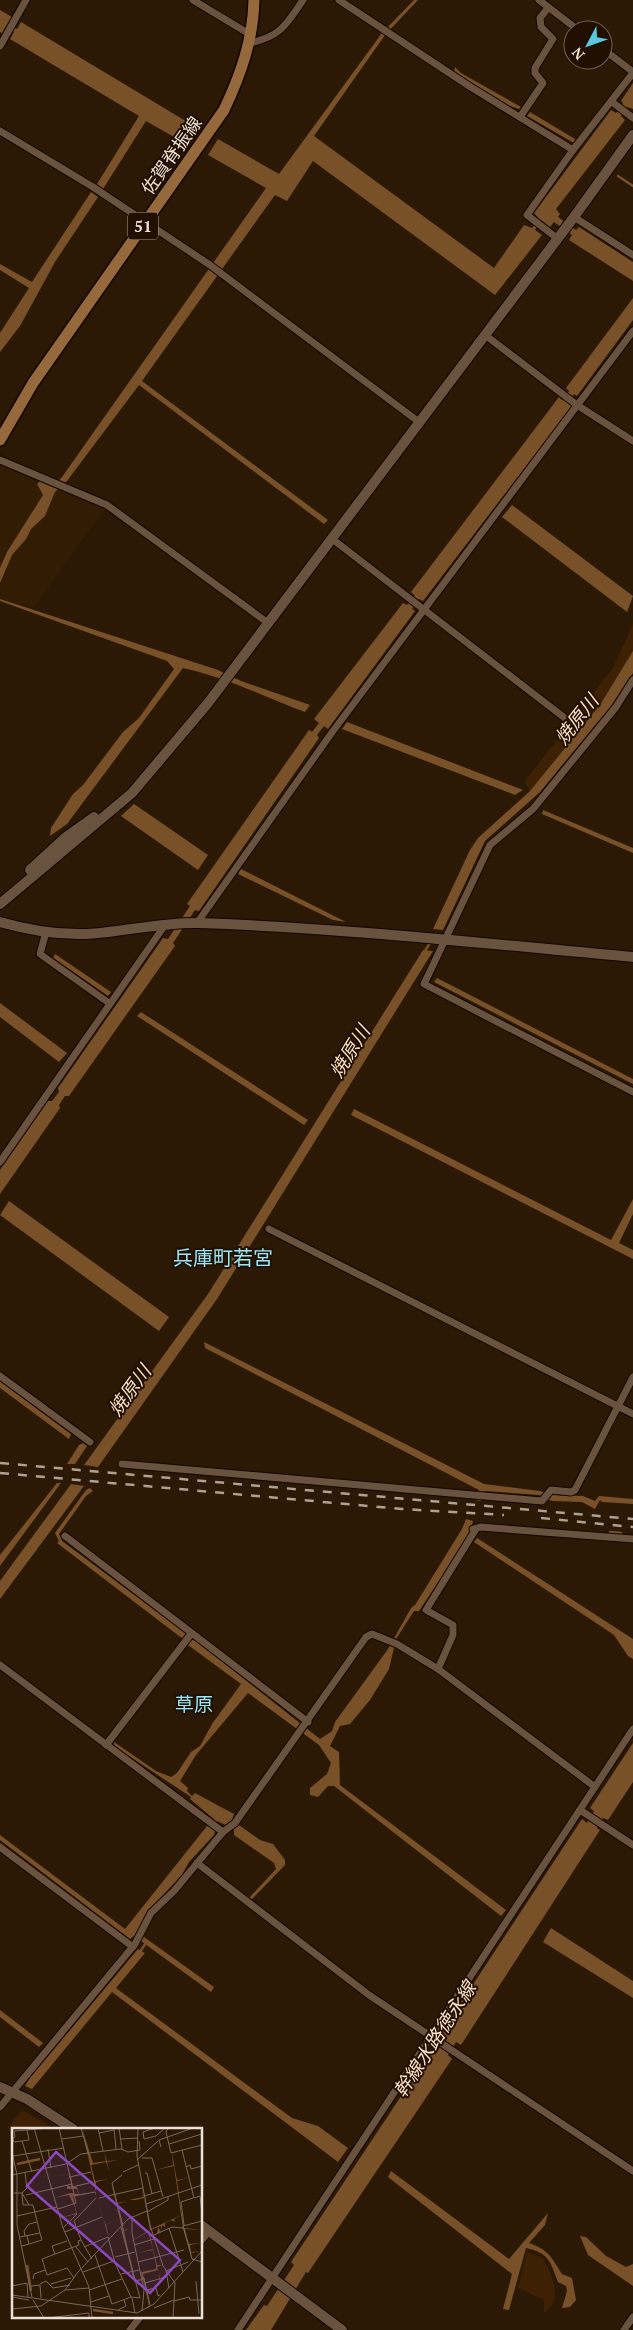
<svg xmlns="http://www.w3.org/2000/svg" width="633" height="2330" font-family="'PT Serif','Noto Sans JP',serif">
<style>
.built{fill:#331c04}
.green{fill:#3d2102}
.water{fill:#795129}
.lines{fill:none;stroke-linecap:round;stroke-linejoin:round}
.stream{stroke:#795129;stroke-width:2.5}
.street-casing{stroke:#130400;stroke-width:9}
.secondary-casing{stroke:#130400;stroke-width:12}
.primary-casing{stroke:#130400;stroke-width:14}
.street{stroke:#69533f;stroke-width:7}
.secondary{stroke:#69533f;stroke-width:10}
.primary{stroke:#95693c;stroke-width:11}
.rail{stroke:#afa093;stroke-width:2.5;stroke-dasharray:9 9;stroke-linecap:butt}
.labels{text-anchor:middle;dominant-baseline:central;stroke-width:4;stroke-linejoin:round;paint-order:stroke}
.shield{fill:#210f01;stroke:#afa195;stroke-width:1}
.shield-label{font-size:16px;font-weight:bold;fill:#ecdfd4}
.street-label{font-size:18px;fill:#ecdfd4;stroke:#210f01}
.water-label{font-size:19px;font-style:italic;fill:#f9dec7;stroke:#210f01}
.neighbourhood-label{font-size:19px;fill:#98e6f7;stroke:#210f01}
.quarter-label{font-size:20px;fill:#98e6f7;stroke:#210f01}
.inset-river{fill:none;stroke:#795129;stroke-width:2.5}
.inset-road{fill:none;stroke:#786858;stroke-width:1}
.view{fill:#8c47c2;fill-opacity:0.15;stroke:#8c47c2;stroke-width:2.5}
.inset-edge{fill:none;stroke:#ecdfd4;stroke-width:2.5}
</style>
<rect width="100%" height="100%" fill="#2b1906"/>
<path class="built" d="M0,464L106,507L34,607L0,599Z"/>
<g class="green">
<path d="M633,624V651L622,673L600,705L530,791L525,781L613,668Z"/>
<path d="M22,2110L55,2129H14V2138L8,2128Z"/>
<path d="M527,2252L543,2258C552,2276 564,2298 544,2313V2300L518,2288Z"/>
</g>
<g class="water">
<path d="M414,0H418L385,35L314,136L494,268L524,225L532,228L539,219L534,213L611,110L616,113L623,103L621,101L633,83V109L627,107L621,116L625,120L556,209L560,214L558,217L576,230L579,227L633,262V281L569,240L572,235L554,222L550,227L541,220L535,230L542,235L495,295L313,161L287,201L275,195L142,381L328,520L324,524L139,385L67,481L55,492L45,516L31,529L26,539L12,555L0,583V568L7,552L43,495L37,484L40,481L53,486L62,477L266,188L208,155L218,139L279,174L382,33Z"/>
<path d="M0,10L12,17L9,24L17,29L21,22L199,129L188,145L146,121L103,189L97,184L139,116L10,39L14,32L6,28L3,34L0,32Z"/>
<path d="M455,67L461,73L521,107L519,109L510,106L454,72Z"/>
<path d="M530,112L575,139L574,143L527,116Z"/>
<path d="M91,192L98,197L55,262L20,326L0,352V333L29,288L0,270V264L32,282Z"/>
<path d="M633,298V320L577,396L574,394L568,403L572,406L423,601L419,599L412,609L415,611L328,729L324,726L317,735L319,738L199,911L195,910L173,943L175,946L69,1096H65L59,1105L60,1108L0,1194V1170L48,1101H52L59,1092L58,1088L163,938L168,939L190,906L187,904L309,730L312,732L319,723L314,719L403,603L407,605L415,596L411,592L559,397L562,400L569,391L566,388Z"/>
<path d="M512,505L633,596L627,612L502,517Z"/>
<path d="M0,599L218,670L241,681L310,705L305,712C265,697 225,677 183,668L67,824L50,836L51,828L73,794L83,785L123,732L139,718L174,669L167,661L0,601Z"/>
<path d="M633,651V673L611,706L540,792L485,841L443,930L433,929L470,850L478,838L530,791L600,705Z"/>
<path d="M347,722L523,790L515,795L342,729Z"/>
<path d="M134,804L208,855L198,870L121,816Z"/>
<path d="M543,810L633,848V853L542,814Z"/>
<path d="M241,869L346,922L333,920L238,874Z"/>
<path d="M423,950L433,951L217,1299L98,1467L84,1465L208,1294Z"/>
<path d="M55,954L111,992L108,996L53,958Z"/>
<path d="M437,978L633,1079V1084L434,982Z"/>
<path d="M0,1003L67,1053L59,1062L0,1017Z"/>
<path d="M141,1012L308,1120L304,1125L137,1016Z"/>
<path d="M354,1109L611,1240L633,1199V1214L619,1243L633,1250V1259L351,1115Z"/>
<path d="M9,1201L169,1317L159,1331L0,1215Z"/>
<path d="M204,1342L484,1484L540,1491L552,1495L583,1496L595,1501L599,1496L633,1499V1504L602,1502L600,1500L595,1509L582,1502L552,1501L539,1495L485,1491L481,1501L475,1500L479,1490L205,1348Z"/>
<path d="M0,1381L71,1434L69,1439L0,1388Z"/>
<path d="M83,1443L87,1446L75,1464H67L79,1445Z"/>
<path d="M57,1483H61L0,1566V1555Z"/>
<path d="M71,1484L84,1486L0,1599V1581Z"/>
<path d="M90,1488L93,1491L86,1496L59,1534L62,1541L184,1632L191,1640H195L320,1739L332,1731L335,1722L388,1649L411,1608L415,1605L462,1529L466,1519L473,1521L469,1536L419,1611H414L396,1639L389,1669L370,1700L350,1724L340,1726L330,1746L339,1752L340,1785L506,1910L501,1916L334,1786H328L318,1797L310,1795V1788L327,1774L331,1763L319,1745L248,1693L196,1755L180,1781L188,1788L187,1791L192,1796L195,1793L234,1814L231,1823L237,1827L239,1825L260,1840L273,1844L285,1860V1865L252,1899L249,1898L276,1869L274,1863L234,1835V1829L217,1821L212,1828L215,1830L214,1835L189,1862L182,1875L148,1911L137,1932L214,1987L211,1992L134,1936L130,1939L0,1840V1835L125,1929L207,1826L210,1827L215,1820L190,1799L191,1797L114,1746V1742L156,1771L171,1777L177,1773L191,1752L200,1746L212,1724L241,1684L188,1645L189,1642L179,1636L57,1543L59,1541L55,1533L86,1490Z"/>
<path d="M477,1538L633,1639V1659L628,1656L614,1635L474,1542Z"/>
<path d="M633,1743V1782L608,1820L603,1818L597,1828L600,1830L461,2045L456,2042L448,2055L452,2059L308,2273L306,2272L271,2330H246L264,2305L267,2306L294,2265L291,2262L433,2048L438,2050L446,2036L441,2033L582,1819L587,1823L594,1811L590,1808Z"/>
<path d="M551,1928L633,1981V1998L543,1942Z"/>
<path d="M138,1949L145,1953L116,1988L292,2118L318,2126L348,2148L338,2162L112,1992L32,2089L25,2086L29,2079Z"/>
<path d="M0,2010L43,2043L39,2047L0,2017Z"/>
<path d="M391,2171L509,2259L548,2213L545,2225L529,2243C549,2250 551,2257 562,2274L572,2278L576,2300L570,2307L562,2308L567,2291L566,2286L558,2282C550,2261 549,2253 526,2248L509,2310L503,2309L512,2274L388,2177Z"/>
<path d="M580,2236L586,2237L606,2256L626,2267L633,2264V2286L588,2255Z"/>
</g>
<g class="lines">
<g class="stream">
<path d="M618,176L633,186"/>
<path d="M425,951L431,941"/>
<path d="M610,1532L621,1533"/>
<path d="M139,1953L146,1943"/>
</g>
<defs>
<g id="street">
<path d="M193,0L251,35"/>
<path d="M339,0L469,86L573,150"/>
<path d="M539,0L578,30"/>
<path d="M250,43C281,36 286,25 303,0"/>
<path d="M0,46L26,0"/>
<path d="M603,49L633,72"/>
<path d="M612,102L633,118"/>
<path d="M520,117L543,83L535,73V68L553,39L541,27L540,18L548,8"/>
<path d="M0,131L93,187L210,265L419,422"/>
<path d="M574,217L633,255"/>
<path d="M558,239L527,215L573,150L633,73"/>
<path d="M485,335L577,405L633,441"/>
<path d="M0,460L107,505L268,623"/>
<path d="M331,538L570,722"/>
<path d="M633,680L616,707L533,809L490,845L424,984L633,1092"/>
<path d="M197,923L333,731L633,331"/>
<path d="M46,932L40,954L109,1003"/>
<path d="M0,1162L165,925"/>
<path d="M269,1229L633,1414"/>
<path d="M0,1376L90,1442"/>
<path d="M122,1464L542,1501L551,1490L571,1492L575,1490L633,1377"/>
<path d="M473,1529L480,1527L633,1539"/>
<path d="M65,1536L308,1722"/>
<path d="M0,1665L223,1832"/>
<path d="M438,1669L453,1635V1625L426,1610L476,1529"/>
<path d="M106,1745L191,1634"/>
<path d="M580,1810L633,1845"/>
<path d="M0,1847L133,1947"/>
<path d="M197,1863L369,1995L633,2171"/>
<path d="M0,2107L135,1944L151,1913L174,1891L223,1832L235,1823L366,1637L372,1634L397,1644L438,1669L595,1787"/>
<path d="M201,2241L209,2231"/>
<path d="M130,2330L141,2316"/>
<path d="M238,2330L633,1729"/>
<path d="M624,2330L633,2317"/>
</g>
<g id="secondary">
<path d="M30,870L66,837L94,817"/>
<path d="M0,904L132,793L208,703L574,217L633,135"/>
<path d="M0,922C28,930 57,935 86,934C124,932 161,922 199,923C344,928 489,944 633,957"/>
<path d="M0,2087L27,2099L73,2129"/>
<path d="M201,2225L342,2330"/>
</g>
<path id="primary" d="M0,440L33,383L224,110C241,74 253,40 254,0"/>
</defs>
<use href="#street" class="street-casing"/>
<use href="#secondary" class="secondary-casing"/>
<use href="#primary" class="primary-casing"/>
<use href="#street" class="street"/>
<use href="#secondary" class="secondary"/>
<use href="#primary" class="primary"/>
<g class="rail">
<path d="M0,1463L633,1519"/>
<path d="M0,1473L402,1509L504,1515"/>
<path d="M541,1518L633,1527"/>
</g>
</g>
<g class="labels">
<rect class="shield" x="128" y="212.5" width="30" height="27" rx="4"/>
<g class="shield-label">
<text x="143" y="226">51</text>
</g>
<g class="street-label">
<text transform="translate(171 155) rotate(-55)">佐賀脊振線</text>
</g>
<g class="water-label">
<text transform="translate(576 719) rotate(-52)">焼原川</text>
<text transform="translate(349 1051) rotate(-58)">焼原川</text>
<text transform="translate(129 1390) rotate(-54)">焼原川</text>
<text transform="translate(434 2039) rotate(-57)">幹線水路徳永線</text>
</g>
<g class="neighbourhood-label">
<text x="194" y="1703">草原</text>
</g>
<g class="quarter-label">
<text x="223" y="1257">兵庫町若宮</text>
</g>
</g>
<g transform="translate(12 2128)">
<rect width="190" height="190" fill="#2b1906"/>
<path d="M70,0L81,35L94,33L92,24L95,33L106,32L95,34L97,43L94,34L79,37L83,53L97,51L84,54V68L83,64L61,68L65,86L48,90L64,85L63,79L57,67L43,70L58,65L66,66L65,61H55V57L59,59V50L52,51L57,50V46L37,50L56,46L59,49L61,59H65L67,66L84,64ZM160,25L165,52L176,50L165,53L172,100L190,102L173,101L175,109L177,116L190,115L178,117L179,124L188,123L179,125L180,130L171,100L169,87L162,91L163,94L159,92L160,99L159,92L153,95V99L150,97V103L149,98L146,99L149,104L145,106L146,99L141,101L144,106L141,101L137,103L145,137H150L145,139L148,150V154L146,142L131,146L138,179L132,181L137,178L131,152L122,154L108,92L94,96L97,111L85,69L93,96L108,92L99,55L105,75L116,73L105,76L112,102L119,100L112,103L123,152L130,151L129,144L144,141V137L141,122L125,125L141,121L136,104L116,115L124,110L121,96L124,110L138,102L132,70L124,72L126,84L124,72H117L131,69L130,60L139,101L169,87L162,38L144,42L161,37Z" fill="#795129"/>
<path class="inset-river" d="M5,36L28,31M15,137L19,163M81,182L101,185"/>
<path class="inset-road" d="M22,0L51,100L77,159L80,190M69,0L76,25M86,0L91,23M102,0L104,21M107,0L110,21M126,0L125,28L138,97L151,138L163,155M143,0L131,4L132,11L144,8L153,0M156,0L154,4L159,25L190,17M87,5L102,2M0,8L2,14L17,12L15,2L36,0M1,10L3,9L2,3L15,2M50,11L71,8M109,11L126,10M10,13L20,44M157,16L190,6M149,19L147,12L181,0M36,21L39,40M170,22L182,70L188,68L190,86M0,24L5,47V97L20,169M1,28L52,20M130,30H140L151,69M125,32L146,13M174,39L178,37L179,41L190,38M111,44L126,37M133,45H135L140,66M0,47L54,36L69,26L109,21L116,24L128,22L127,13M110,47L100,55L111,98M58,49L79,44M60,59L81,54M2,65H10L15,60L13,45M10,65L11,77H17M14,67L60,56M62,68L83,64M132,68L149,63M87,70L131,60M134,76L190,57M46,81L64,75L47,0M135,84L156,72V68M5,88L45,79M120,88V105L132,162L130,183M190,93L171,98L180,131L190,134M172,97L169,74L181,70M51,100L65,86M157,100L171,144M53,104L90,89M142,107L160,99L171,100M13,108L12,103L17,96L25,94M8,109L28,105L21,77H17L10,65M69,112L62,93L84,70M17,116L30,112L28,105M122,117L142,111M10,118L17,116L15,108M64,119L76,134M72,119L96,109L103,135L119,169M43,126L40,118L55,113M83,127L100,176L119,169L128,170L109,99M103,129L123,124M126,134L172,122M154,143L176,134M154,143L157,160M71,144L102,133M109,146L127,142M62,150L55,140L35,147L30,131L67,117L66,113L69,112L80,131M129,150H132L138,177M21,151L22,146L33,142M184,153L187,186M133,155L154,149M28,156L34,153L41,160L58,157M39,156L59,150M0,158L15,155L16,169M19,158L28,157L29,170M53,162L77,160M77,162L110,151M134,162L144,160L146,168L148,167M0,167L125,185L142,176L190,123M0,169L17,172M120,170L123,185M21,172L32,190M162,173L177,169L178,172H190M79,174L97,168M142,180L162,172M0,181L29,178L53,162L66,144L116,91L135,83M106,182L114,178L112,172M34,190L77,185V190M161,190L163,155"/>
<path class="view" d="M44,24L168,132L138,165L15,58Z"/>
<rect width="190" height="190" class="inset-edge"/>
</g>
<g transform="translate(588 45) rotate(229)"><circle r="24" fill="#210f01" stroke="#726255"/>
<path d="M0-4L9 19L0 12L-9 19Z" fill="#56c9e1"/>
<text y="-8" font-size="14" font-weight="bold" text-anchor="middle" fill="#ecdfd4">N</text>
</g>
</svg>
